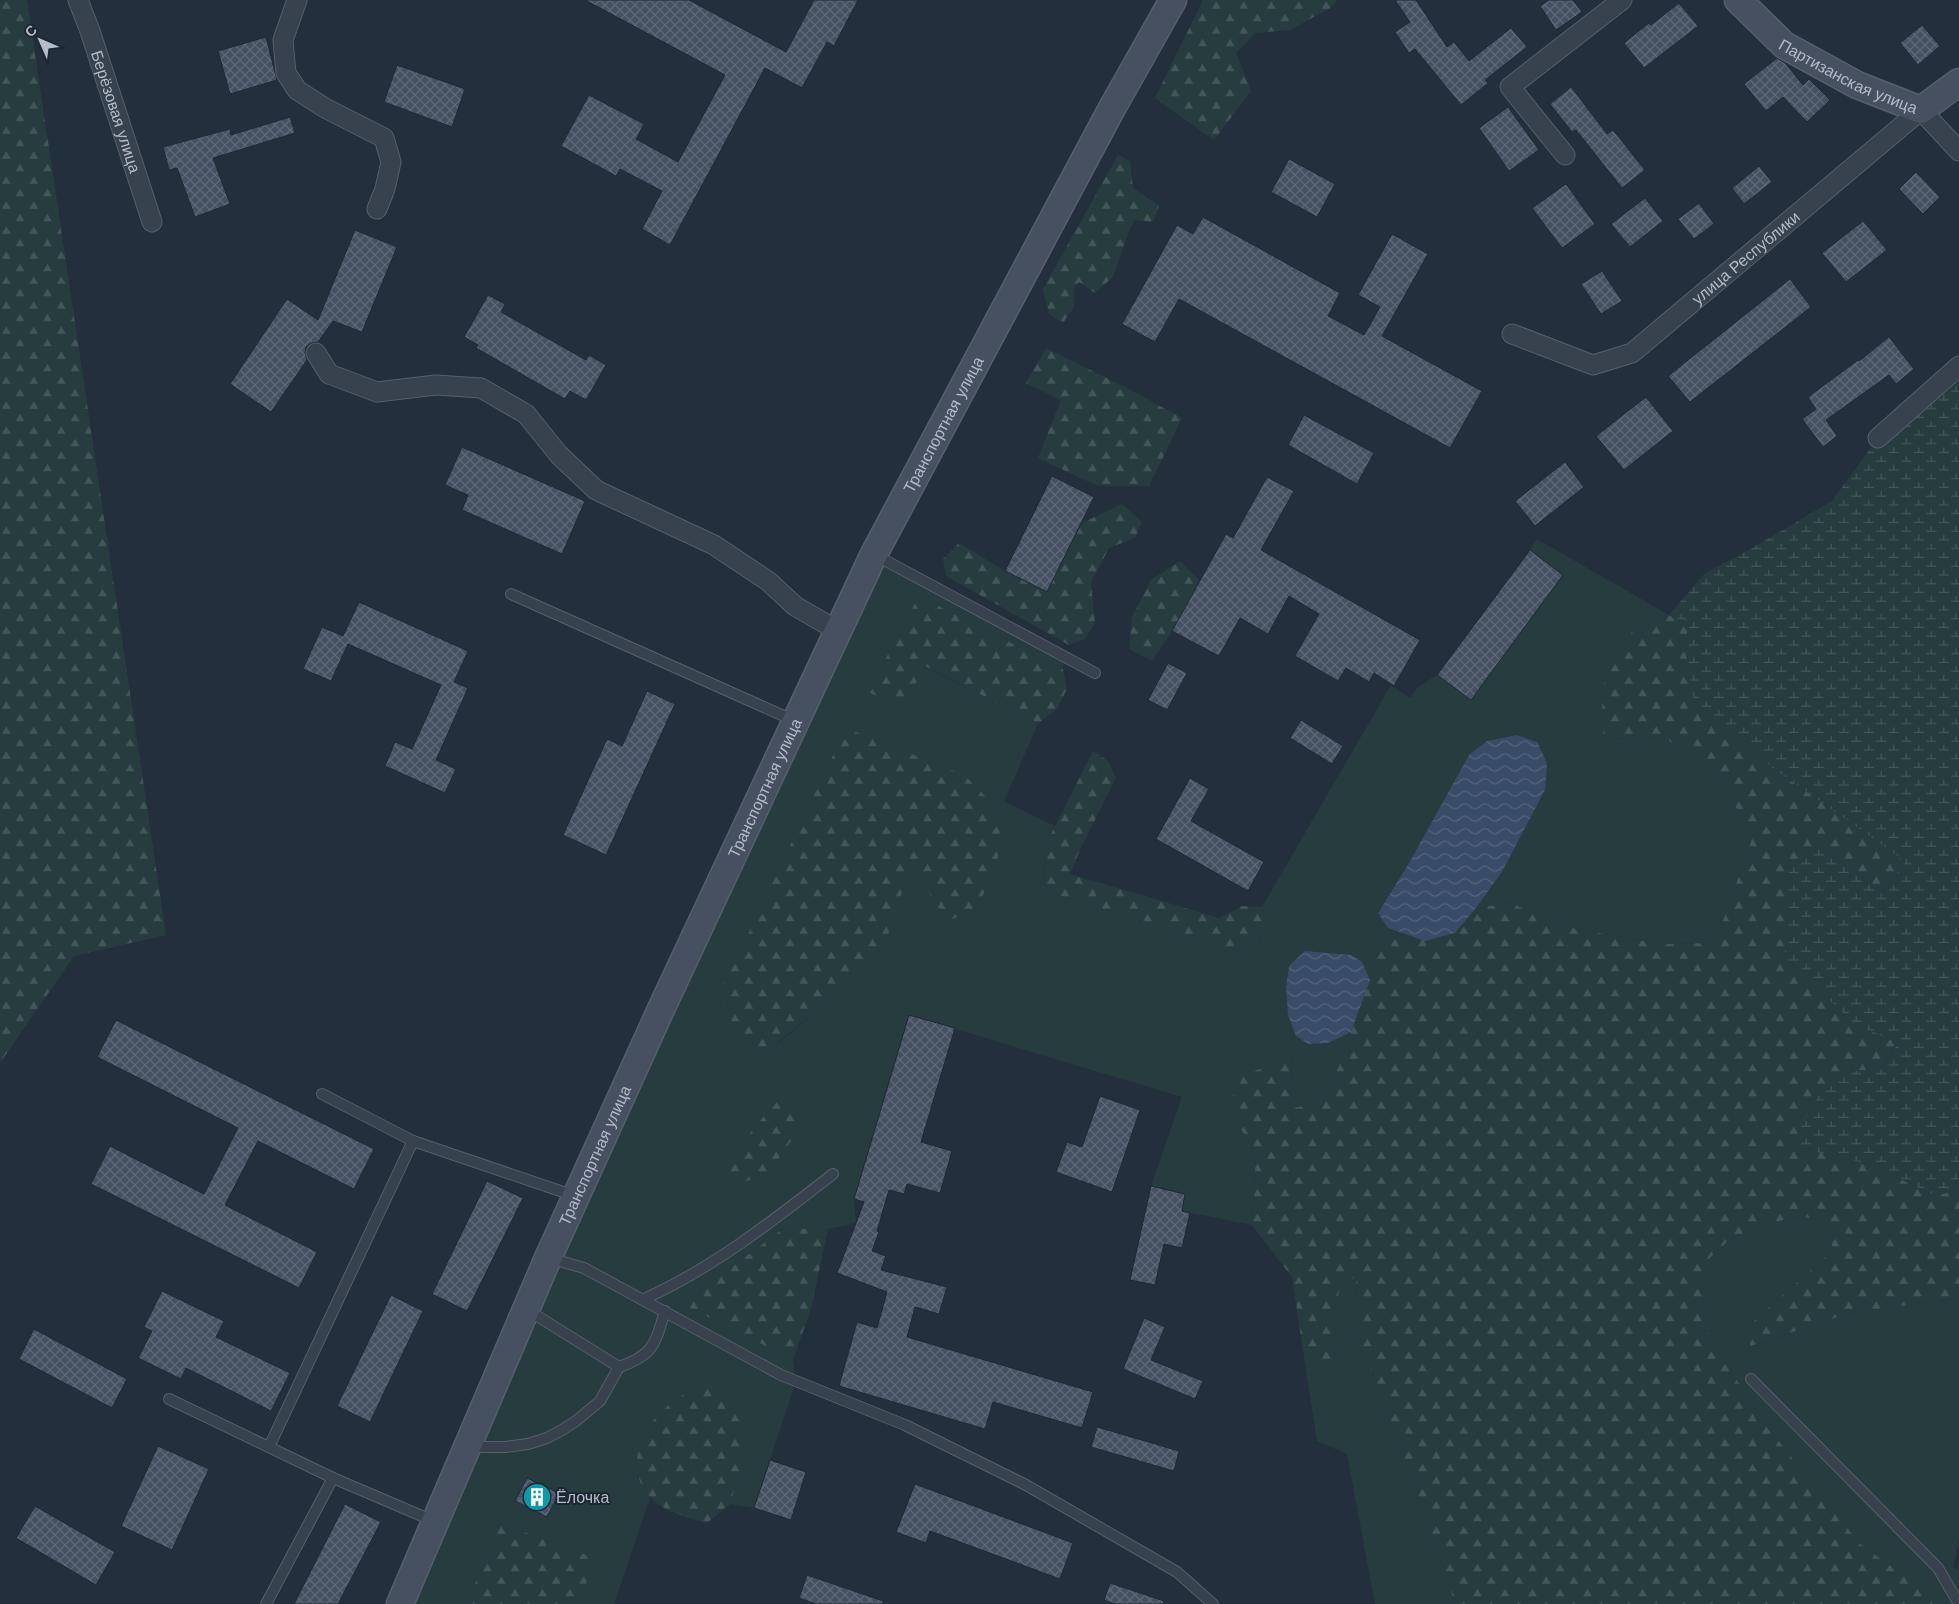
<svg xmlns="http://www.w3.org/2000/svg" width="1959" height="1604" font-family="Helvetica,sans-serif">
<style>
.green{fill:#263c3f;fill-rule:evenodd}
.forest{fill:url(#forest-firs)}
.wetland{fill:url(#wetland-marsh)}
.water{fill:url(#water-waves)}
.building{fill:url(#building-cross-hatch);stroke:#1f2835}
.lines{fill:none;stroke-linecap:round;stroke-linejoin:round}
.lane-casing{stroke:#565f6c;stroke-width:12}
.street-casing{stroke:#565f6c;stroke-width:21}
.secondary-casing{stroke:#565f6c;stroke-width:29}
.lane{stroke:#38414e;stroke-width:10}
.street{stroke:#38414e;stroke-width:19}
.secondary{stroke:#465061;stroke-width:26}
.labels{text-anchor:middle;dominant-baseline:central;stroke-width:4;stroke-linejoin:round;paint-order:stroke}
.street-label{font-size:16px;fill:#b4bcc9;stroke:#1d2633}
.poi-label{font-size:16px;fill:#b4bcc9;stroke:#1d2633;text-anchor:start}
</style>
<defs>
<pattern id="forest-firs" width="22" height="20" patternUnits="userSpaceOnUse" patternTransform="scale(1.25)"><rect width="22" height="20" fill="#263c3f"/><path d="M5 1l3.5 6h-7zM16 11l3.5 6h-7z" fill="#435659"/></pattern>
<pattern id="wetland-marsh" width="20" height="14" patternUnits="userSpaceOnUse" patternTransform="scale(1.25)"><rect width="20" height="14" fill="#263c3f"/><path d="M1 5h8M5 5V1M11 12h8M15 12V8" fill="none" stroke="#435659"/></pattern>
<pattern id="water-waves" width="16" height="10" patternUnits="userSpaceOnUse" patternTransform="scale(1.25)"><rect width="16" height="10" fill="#394c67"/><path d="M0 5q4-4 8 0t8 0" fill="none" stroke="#53647b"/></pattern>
<pattern id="building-cross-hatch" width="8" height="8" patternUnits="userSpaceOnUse" patternTransform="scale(1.25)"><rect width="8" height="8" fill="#455162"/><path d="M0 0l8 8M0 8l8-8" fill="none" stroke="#5d6877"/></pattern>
</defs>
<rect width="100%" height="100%" fill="#242f3e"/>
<g class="green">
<path d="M1537,539L1669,615L1632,632L1604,739L1663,737L1722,775L1751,842L1715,943L1660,944L1572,928L1510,903L1476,908L1502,872L1545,790L1537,742L1517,735L1487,741L1469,756L1409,863L1378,912L1388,928L1370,980L1362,962L1286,988C1288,1013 1287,1029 1308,1044L1328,1043L1351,1032L1326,1101L1289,1109L1293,1055L1227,1107L1256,1154L1252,1225L1182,1211L1185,1194L1151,1186L1182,1097L909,1015L854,1199L856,1223L828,1229H783L683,1304L793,1360L796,1381L754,1508L730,1504L747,1448L637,1476L650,1498L614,1604H580L593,1558L501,1523L466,1604H400L874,554L1065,657L1063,669L919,596L924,666L1038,724L1004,801L1055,826L1044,848L1045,884L1058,895L1242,952L1268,931L1262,907L1391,685L1410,698L1418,687L1437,675L1471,699L1563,575L1530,550ZM987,798L935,905L923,878L905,875L883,948L834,997L778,1043L759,1049L733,1025ZM527,1478L559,1494L547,1516L516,1501Z"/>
<path d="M1794,1216L1827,1220L1833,1250L1743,1331L1752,1346L1850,1313L1959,1298V1540L1953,1567L1959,1570V1604H1943L1859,1544L1760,1417L1704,1327L1702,1264L1729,1240Z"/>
<path d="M1356,1275L1359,1344L1380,1391L1438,1550L1455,1604H1375L1347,1454L1317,1441L1302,1344L1335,1366L1333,1311L1340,1289Z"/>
</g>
<g class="forest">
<path d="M0,0H27L166,935L74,956L0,1063Z"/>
<path d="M1203,0H1337L1332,7L1290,30L1255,33L1236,53L1251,91L1214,140L1155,98Z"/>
<path d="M1118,155L1130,161L1133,188L1159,206L1153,222L1135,220L1129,231L1113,277L1095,293L1079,282L1074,287V307L1063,323L1049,314L1043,289Z"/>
<path d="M1046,348L1125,387L1182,418L1149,486H1098L1038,458L1061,400L1026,383Z"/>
<path d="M1122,504L1142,522L1135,538L1109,548L1091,582L1095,623L1085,639L1069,645L946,576L943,559L959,543L1005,571L1047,592L1082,523Z"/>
<path d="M1180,561L1200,581L1172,631L1152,661L1129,649L1132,617L1151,580Z"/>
<path d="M919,596L1063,669L1067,689L1057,709L1038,724L925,666L903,707L868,692Z"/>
<path d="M1669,615L1689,624L1685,649L1774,769L1905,861L1885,892L1813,844L1855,1024L1898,1042L1883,1069L1846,1071L1801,1148L1868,1164L1934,1195L1959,1191V1298L1850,1313L1751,1346L1743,1331L1833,1250L1827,1220L1794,1216L1729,1240L1703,1264L1704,1327L1760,1417L1859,1543L1943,1604H1455L1438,1550L1380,1391L1359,1344L1356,1276L1340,1289L1333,1311L1335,1367L1302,1344L1292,1277L1252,1225L1256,1154L1227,1107L1243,1076L1293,1055L1289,1109L1326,1101L1388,928L1425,941L1455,933L1476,908L1510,903L1572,928L1660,944L1715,943L1751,842L1722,775L1663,737L1604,739L1602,702L1607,662L1632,632Z"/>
<path d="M846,728L964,775L987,798L1000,829L997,871L976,907L953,919L935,905L923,879L905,875L900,902L883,948L834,997L777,1043L759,1049L733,1025L719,995Z"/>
<path d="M1093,751L1108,761L1116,778L1080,850L1070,874L1219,918L1242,906L1262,907L1268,931L1242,952L1058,895L1045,884L1044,848Z"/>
<path d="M778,1101L797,1109L796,1134L769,1172L745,1182L727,1172L752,1130Z"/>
<path d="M783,1229H828L811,1309L793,1360L682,1304Z"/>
<path d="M702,1384L722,1391L738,1412L747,1448L730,1504L707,1523C689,1518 664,1512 651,1498C641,1489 637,1476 637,1463C637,1426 671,1399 702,1384Z"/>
<path d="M501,1523L594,1558L580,1604H466Z"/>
</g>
<path class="wetland" d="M1959,366V1191L1934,1195L1868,1164L1801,1148V1125L1822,1090L1846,1071L1883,1069L1898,1043L1855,1024L1785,959L1788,870L1813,844L1885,892L1905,861L1774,769L1694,700L1685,649L1689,624L1669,615L1704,574L1752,548L1832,501L1878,438Z"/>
<g class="water">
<path d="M1517,735L1537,742L1547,763L1545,790L1502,872L1476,908L1455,933L1425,941L1388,928L1378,913L1409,863L1469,755L1487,741Z"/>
<path d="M1305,951L1351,955L1362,962L1370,980L1351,1032L1328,1043L1308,1044L1296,1036L1288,1015L1286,988L1289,966Z"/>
</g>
<g class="building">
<path d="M585,0H689L786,52L814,0H858L834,46L827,42L802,88L765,68L670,245L642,229L662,191L620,169L616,176L561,146L589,95L644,124L636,139L678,162L725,75Z"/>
<path d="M1395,0H1416L1447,47L1454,42L1469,61L1511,28L1527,47L1485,80L1488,83L1461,105L1415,49L1409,53L1395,32L1410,22Z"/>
<path d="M1549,0H1573L1582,12L1556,30L1540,6Z"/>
<path d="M1679,3L1698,26L1644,68L1624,43L1649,23L1651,25Z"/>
<path d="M1922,25L1940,46L1918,65L1900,43Z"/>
<path d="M266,37L277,80L230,94L218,51Z"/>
<path d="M1777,58L1785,63L1803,85L1809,79L1830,100L1807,122L1783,97L1766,111L1744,84Z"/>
<path d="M397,65L465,89L452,127L384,102Z"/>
<path d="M1571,87L1607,134L1613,130L1645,170L1622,188L1576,130L1572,132L1550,104Z"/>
<path d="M1508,107L1539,150L1509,171L1479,128Z"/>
<path d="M290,117L295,133L213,158L230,204L195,217L177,168L169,170L163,147L230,129L231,135Z"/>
<path d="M1289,159L1335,184L1317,217L1271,192Z"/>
<path d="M1759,166L1772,182L1744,204L1732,188Z"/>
<path d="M1916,172L1940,197L1923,214L1899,189Z"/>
<path d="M1566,184L1595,224L1562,248L1532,208Z"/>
<path d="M1645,198L1663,221L1630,247L1611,224Z"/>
<path d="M1699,203L1714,224L1694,239L1678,219Z"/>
<path d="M1203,217L1340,293L1328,316L1364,335L1380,307L1358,295L1392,234L1428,254L1382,336L1482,391L1450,448L1179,299L1155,342L1122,324L1177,225L1193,234Z"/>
<path d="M1863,221L1887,250L1846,282L1822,253Z"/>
<path d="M355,230L397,247L362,332L333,321L318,342L311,343L306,347L305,353L307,360L271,412L230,384L287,299L318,320Z"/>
<path d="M1602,271L1622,301L1601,314L1581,284Z"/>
<path d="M1790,279L1811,307L1690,402L1668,376Z"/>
<path d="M488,295L505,304L501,312L586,360L589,355L606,365L586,400L570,391L565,399L476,348L478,345L464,337Z"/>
<path d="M1889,337L1914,369L1896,384L1889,375L1826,420L1837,436L1823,447L1802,419L1816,409L1808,397L1858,360L1859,361Z"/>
<path d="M1646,397L1673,431L1624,470L1596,436Z"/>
<path d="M1304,415L1374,453L1357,484L1288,445Z"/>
<path d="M462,447L585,501L562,554L462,510L468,495L445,485Z"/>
<path d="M1565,462L1584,487L1535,526L1515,501Z"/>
<path d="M1052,476L1094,497L1047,592L1005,571Z"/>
<path d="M1267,477L1294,491L1261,550L1420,640L1394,686L1374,673L1369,682L1346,668L1338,681L1295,656L1319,614L1289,596L1268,634L1240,618L1219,656L1172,631L1226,534L1233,538Z"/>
<path d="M1530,550L1563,575L1471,700L1437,675Z"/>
<path d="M359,602L468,651L454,682L468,688L436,760L456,769L445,793L385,766L395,742L412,749L441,685L348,644L331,681L303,669L322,627L343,636Z"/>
<path d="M1168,663L1187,673L1167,710L1148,700Z"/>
<path d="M647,691L675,704L606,855L563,835L607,739L622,746Z"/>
<path d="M1301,720L1343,746L1332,764L1290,738Z"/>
<path d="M1190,778L1209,789L1191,821L1264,862L1248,891L1156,839Z"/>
<path d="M909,1015L955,1028L921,1142L952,1151L940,1193L907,1184L904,1194L889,1190L877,1231L879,1232L872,1251L886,1256L881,1270L947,1287L939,1314L915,1307L907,1337L1093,1392L1082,1428L993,1402L985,1429L839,1386L857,1322L877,1328L887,1292L837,1273L864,1202L854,1199Z"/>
<path d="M116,1020L374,1149L354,1189L258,1141L225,1205L317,1252L299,1288L91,1184L110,1146L204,1194L238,1128L97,1057Z"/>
<path d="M1100,1096L1140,1110L1112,1192L1056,1172L1067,1142L1082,1147Z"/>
<path d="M487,1181L523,1198L467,1311L432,1294Z"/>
<path d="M1151,1186L1185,1194L1182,1211L1190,1213L1182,1248L1164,1244L1155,1285L1130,1280Z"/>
<path d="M162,1291L224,1321L216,1337L290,1373L271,1411L186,1368L181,1379L138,1358L152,1331L144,1327Z"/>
<path d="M391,1295L423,1311L370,1422L337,1406Z"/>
<path d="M1144,1318L1165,1327L1151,1360L1203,1381L1195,1399L1123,1369Z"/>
<path d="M34,1329L127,1379L112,1408L19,1359Z"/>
<path d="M1097,1427L1179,1451L1174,1471L1091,1447Z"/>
<path d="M158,1446L209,1469L172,1550L121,1526Z"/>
<path d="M770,1460L806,1472L791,1520L754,1508Z"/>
<path d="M527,1478L559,1493L547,1517L515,1501Z"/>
<path d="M915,1484L1073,1543L1060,1579L930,1531L926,1543L896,1532Z"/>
<path d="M345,1504L381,1522L338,1604H294Z"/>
<path d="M35,1506L115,1552L96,1585L16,1538Z"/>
<path d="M807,1575L883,1601V1604H816L799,1598Z"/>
<path d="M1110,1583L1164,1601L1163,1604H1115L1104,1600Z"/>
</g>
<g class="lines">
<defs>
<g id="lane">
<path d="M875,555L1095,673"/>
<path d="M511,594L795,721"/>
<path d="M413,1141L575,1196"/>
<path d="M549,1258L584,1268L781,1375L905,1425L1026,1485L1177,1572L1213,1604"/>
<path d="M644,1299C713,1268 774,1220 833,1174"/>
<path d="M619,1367C654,1355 655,1344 665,1311"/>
<path d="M1751,1379L1938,1568L1959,1604"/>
<path d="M169,1399L333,1478L436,1522"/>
<path d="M269,1447L413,1141L322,1094"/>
<path d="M469,1447H505L528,1444L547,1438L562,1430L576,1421L600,1401L619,1367L526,1309"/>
<path d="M266,1604L333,1478"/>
</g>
<g id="street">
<path id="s1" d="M78,0L90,31L152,222"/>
<path d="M297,0L283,40L286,73L297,90L325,108L384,138L391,162L385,189L377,209"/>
<path d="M1565,155L1510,87L1622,0"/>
<path id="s2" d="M1512,334L1593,365L1632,353L1921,110L1959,151"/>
<path d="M316,353L329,374L377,392L436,385L481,388L526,414L559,455L596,490L714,545L768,581L795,606L838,631"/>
<path d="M1878,438L1959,366"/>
</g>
<g id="secondary">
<path id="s3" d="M1738,0L1784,45L1857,85L1921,110L1959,82"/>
<path id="s4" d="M400,1604L548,1258L662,1007L874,554L1111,110L1173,0"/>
</g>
</defs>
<use href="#lane" class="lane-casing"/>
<use href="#street" class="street-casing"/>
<use href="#secondary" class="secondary-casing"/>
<use href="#lane" class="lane"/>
<use href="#street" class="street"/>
<use href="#secondary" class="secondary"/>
</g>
<defs>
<symbol id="building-disc" viewBox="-11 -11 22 22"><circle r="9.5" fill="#0f9aa8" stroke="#1d2633"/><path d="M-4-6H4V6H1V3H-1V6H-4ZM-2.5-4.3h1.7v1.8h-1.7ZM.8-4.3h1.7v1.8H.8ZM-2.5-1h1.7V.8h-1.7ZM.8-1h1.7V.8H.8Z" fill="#fff"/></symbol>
</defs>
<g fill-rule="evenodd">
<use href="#building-disc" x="521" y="1481" width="32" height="32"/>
</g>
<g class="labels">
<g class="street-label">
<text stroke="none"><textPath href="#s3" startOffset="136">Партизанская улица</textPath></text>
<text stroke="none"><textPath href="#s1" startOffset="118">Берёзовая улица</textPath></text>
<text stroke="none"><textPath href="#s2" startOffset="276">улица Республики</textPath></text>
<text stroke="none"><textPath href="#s4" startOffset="1299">Транспортная улица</textPath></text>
<text stroke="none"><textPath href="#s4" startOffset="894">Транспортная улица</textPath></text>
<text stroke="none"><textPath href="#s4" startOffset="489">Транспортная улица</textPath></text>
</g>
<g class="poi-label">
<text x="556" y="1497">Ёлочка</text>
</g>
</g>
<g transform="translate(40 40) rotate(315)" stroke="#1d2633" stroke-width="4" paint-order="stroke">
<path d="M0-4L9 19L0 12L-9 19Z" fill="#b4bcc9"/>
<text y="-8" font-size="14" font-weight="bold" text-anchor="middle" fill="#b4bcc9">С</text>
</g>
</svg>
